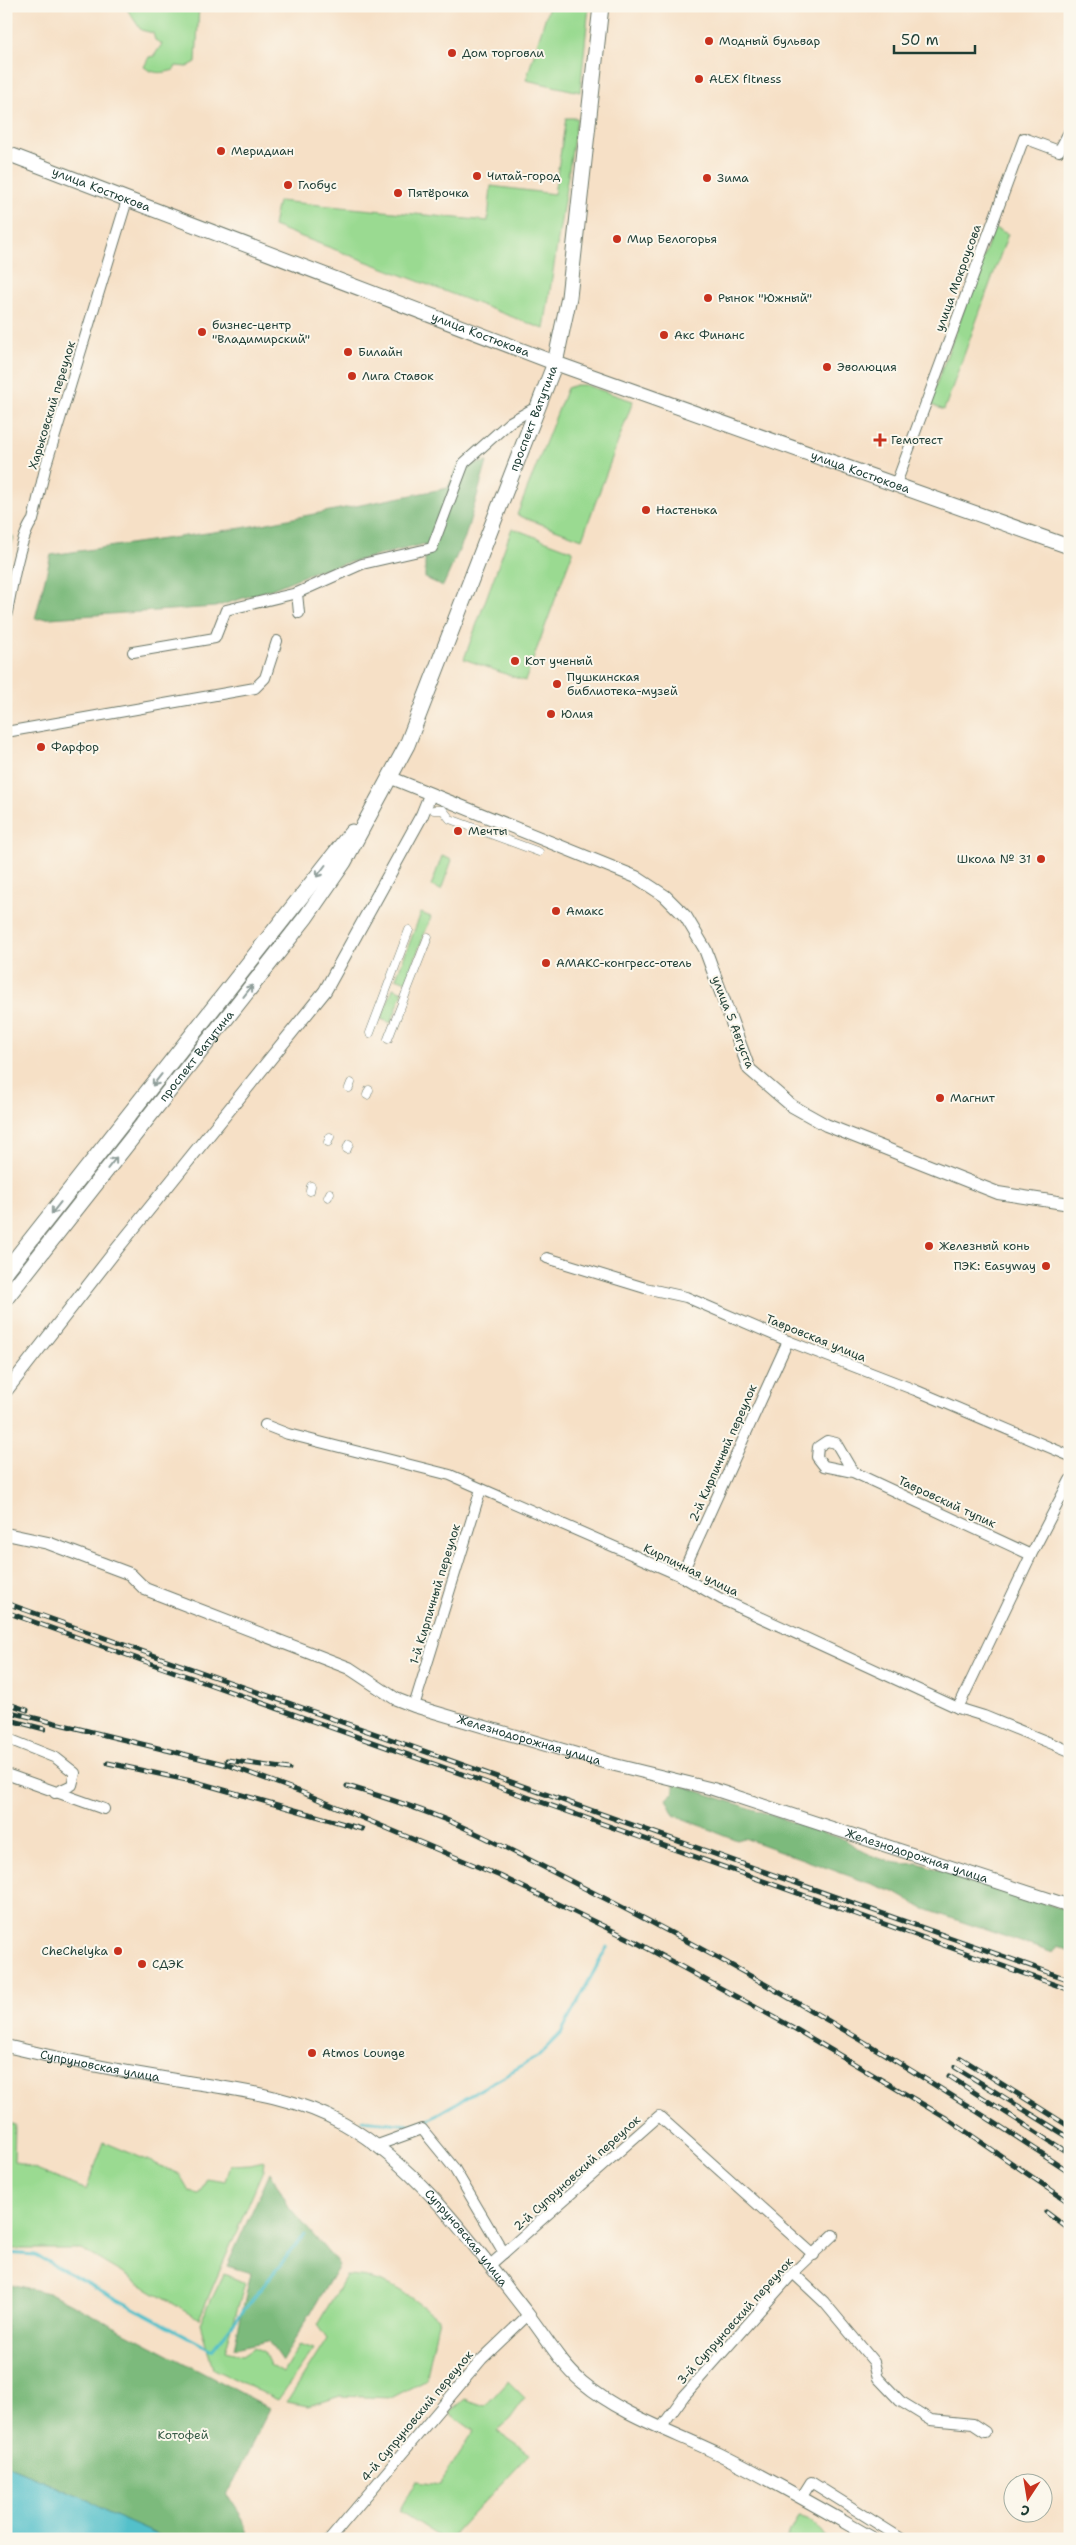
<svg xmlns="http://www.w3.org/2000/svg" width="1076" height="2545" font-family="'Shantell Sans',sans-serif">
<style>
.green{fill:#9ada91;stroke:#5c8c62}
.forest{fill:#7bba7b;stroke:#4d7c58}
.water{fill:#52c0ca;stroke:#387e7f}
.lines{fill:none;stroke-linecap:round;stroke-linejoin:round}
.stream{stroke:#52c0ca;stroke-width:3}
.pedestrian-casing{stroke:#6a7667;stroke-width:9}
.minor-casing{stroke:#6a7667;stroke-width:12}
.tertiary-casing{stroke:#6a7667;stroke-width:14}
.secondary-casing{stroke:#6a7667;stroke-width:16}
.primary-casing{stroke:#6a7667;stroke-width:17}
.pedestrian{stroke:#fff;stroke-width:8}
.minor{stroke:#fff;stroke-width:10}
.tertiary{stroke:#fff;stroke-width:12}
.secondary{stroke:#fff;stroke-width:14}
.primary{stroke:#fff;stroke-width:15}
.rail-casing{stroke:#1f3d34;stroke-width:5}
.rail{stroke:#fbf7ec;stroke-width:3;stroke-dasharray:9;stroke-linecap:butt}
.oneway{stroke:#8f9e9a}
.poi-dot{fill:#c8321e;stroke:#fbf7ec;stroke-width:2}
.labels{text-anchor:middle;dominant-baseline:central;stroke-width:4;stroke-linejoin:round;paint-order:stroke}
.poi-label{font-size:12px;fill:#1f3d34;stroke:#fbf7ec;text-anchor:start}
.street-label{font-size:12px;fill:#1f3d34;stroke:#fbf7ec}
.park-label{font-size:12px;fill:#385c47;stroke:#fbf7ec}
</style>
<rect width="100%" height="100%" fill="#fbf7ec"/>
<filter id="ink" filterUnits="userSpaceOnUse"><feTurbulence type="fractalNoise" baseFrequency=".02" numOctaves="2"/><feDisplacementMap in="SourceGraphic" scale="10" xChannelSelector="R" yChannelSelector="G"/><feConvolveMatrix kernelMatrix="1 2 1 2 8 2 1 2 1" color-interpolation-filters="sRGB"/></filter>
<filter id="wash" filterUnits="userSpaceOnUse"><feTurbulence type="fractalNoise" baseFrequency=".0096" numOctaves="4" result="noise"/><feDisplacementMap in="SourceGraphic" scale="20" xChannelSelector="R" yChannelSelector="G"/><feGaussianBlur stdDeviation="1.12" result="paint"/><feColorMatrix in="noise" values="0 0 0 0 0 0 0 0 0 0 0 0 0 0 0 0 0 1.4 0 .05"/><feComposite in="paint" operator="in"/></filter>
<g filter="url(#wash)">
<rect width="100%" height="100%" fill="#f6e0c6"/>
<g class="green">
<path d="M125,6H199L196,62L187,67L176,66L174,70C163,73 155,75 144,67L149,57L154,56L162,44L155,40L153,33L141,30Z"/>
<path d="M549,6H589L580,92L526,80Z"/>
<path d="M566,118H577L544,329L273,226L278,201L488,221L491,186L554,194Z"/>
<path d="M994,228L1008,234L944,410L929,404Z"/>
<path d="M576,385H585L633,401L582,539L517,515L567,388Z"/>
<path d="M512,528L573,551L525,681L464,659Z"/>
<path d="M442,856L452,860L441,890L431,886Z"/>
<path d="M421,913L431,917L406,982L396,978Z"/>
<path d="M393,988L403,992L391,1023L381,1019Z"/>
<path d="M6,2122L15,2125L14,2161L86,2190L104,2142L180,2174L189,2192L199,2194L207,2178L225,2181L230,2165L250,2164L264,2161L263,2170L199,2319L81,2249H6Z"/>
<path d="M224,2274L245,2283L225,2351L242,2355L254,2347L264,2352L270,2365L283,2373L300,2344L314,2349L278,2400L213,2369L200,2323Z"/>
<path d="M346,2276C393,2278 402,2293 439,2318L426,2380L391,2398L340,2396L308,2406L287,2402L327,2339L317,2325Z"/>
<path d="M508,2381L525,2398L510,2419L496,2431L529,2454L449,2539H443L399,2511L416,2481L440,2484L474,2431L449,2413L465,2399L485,2406Z"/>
<path d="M798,2516C812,2517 819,2528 827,2539H786Z"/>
</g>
<g class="forest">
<path d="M487,462L465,537L443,586L425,578V544L318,570L272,589L215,607L35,619L51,555L242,528L448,488L458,466Z"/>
<path d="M6,533L14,537L6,560Z"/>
<path d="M674,1783L843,1839C865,1854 891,1867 918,1863L1070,1911V1951L1058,1946L1053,1953L922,1908L894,1892L744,1838L737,1840L674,1815L666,1799L674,1792Z"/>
<path d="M270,2172L289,2207L339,2265L282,2361L268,2341L234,2348L251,2273L227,2266Z"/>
<path d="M6,2283L52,2294L270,2408L227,2494L243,2519L248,2539H167L110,2514L85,2498L6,2465Z"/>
</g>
<path class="water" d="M6,2465L85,2498L110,2514L167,2539H6Z"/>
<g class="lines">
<g class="stream">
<path d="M362,2120L410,2125L425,2121L537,2057L561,2033L607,1947"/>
<path d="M6,2253L35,2255L212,2350L304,2235"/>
</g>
</g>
</g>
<g filter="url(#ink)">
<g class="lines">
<defs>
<g id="pedestrian">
<path d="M434,810H443L450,819L539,852"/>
<path d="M370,1033L409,930"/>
<path d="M388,1039L428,937"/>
<path d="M349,1088L351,1083"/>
<path d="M367,1095L369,1090"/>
<path d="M328,1142L330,1137"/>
<path d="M347,1149L349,1144"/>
<path d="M310,1191L311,1186"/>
<path d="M328,1197L330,1193"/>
</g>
<g id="minor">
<path d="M896,484L1024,138L1059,151L1070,130"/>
<path d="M299,613L297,593L362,564L432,548L464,463L510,422L538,406"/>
<path d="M6,617C11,593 19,538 33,520L46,465L127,200"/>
<path d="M133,652L215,638L226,610L297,593"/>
<path d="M6,732L255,688L265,678L277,641"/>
<path d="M547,1258L645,1288L686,1297L788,1341L915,1390L1070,1456"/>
<path d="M265,1425L288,1434L450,1475L681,1576L721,1599L958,1708L984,1716L1070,1751"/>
<path d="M853,1472L836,1443L827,1441L818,1447L817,1457L824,1466L853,1472L1031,1555"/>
<path d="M681,1576L788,1341"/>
<path d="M414,1706L481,1489"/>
<path d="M958,1708L1031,1555L1070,1480"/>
<path d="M11,1740L56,1758L75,1773L72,1785L55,1793"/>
<path d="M6,1774L104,1809"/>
<path d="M375,2146L422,2129L454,2168L504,2253"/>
<path d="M489,2266L659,2116L814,2255"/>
<path d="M793,2273L824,2302L874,2362L878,2378L900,2401L931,2420L973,2424L985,2432"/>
<path d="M661,2428L684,2396L793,2273L833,2235"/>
<path d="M801,2498L811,2482L902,2539"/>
<path d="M330,2539L482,2359L528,2315"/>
</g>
<g id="tertiary">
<path d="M389,777L636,877L665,896L686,917L705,949L749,1069L792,1106L826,1125L998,1193L1070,1204"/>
<path d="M6,1391L116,1250L325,991L422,815L430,795"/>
<path id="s1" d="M6,1534L48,1543L130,1574L145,1589L349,1668L396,1699L414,1706L607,1763L713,1789L1070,1906"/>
<path id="s2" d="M6,2046C60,2059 114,2070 169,2079C228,2089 291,2094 344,2124C417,2165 476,2248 527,2313C545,2336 560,2363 582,2382C621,2415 674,2432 719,2454C772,2480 823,2510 874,2539"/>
</g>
<g id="secondary">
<path id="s3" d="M6,153L555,363L1070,547"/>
</g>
<g id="primary">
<path d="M6,1271L352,832"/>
<path id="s4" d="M6,1298L306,917L344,862L407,745L555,363L569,297L601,6"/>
</g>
</defs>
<use href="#pedestrian" class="pedestrian-casing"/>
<use href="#minor" class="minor-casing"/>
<use href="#tertiary" class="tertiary-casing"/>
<use href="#secondary" class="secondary-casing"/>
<use href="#primary" class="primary-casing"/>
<use href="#pedestrian" class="pedestrian"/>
<use href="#minor" class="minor"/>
<use href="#tertiary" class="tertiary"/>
<use href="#secondary" class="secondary"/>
<use href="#primary" class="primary"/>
<defs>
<g id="rail">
<path d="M6,1603L1070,1980"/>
<path d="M6,1612L1070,1990"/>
<path d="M6,1703L27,1710"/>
<path d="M6,1711L228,1765L301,1792L500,1876L634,1941L792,2027L946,2118L1070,2203"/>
<path d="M6,1719L44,1729"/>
<path d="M227,1760L289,1769"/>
<path d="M108,1763L196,1782L362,1829"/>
<path d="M347,1786C384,1797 421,1809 456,1824C508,1847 557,1875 608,1900C768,1981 921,2073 1070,2172"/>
<path d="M961,2058L1070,2127"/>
<path d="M955,2067L1070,2138"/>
<path d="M949,2076L1070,2154"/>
<path d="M1046,2212L1070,2230"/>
</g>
</defs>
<use href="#rail" class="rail-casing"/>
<use href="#rail" class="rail"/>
</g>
<defs><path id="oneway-shaft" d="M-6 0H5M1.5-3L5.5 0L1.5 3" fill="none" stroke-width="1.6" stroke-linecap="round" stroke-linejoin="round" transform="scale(1.25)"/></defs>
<g class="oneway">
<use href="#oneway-shaft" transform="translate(321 871) rotate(127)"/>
<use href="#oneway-shaft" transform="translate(248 991) rotate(-52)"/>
<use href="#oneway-shaft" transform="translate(157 1080) rotate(128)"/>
<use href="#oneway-shaft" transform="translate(112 1163) rotate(-52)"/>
<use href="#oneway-shaft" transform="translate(56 1208) rotate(128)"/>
</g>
</g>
<g class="poi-dot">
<circle cx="709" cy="41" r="5"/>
<circle cx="452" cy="53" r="5"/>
<circle cx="699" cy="79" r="5"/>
<circle cx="221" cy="151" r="5"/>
<circle cx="477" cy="176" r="5"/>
<circle cx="707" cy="178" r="5"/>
<circle cx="288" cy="185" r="5"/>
<circle cx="398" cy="193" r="5"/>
<circle cx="617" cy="239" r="5"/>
<circle cx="708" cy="298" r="5"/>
<circle cx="202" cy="332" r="5"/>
<circle cx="664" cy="335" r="5"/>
<circle cx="348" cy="352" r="5"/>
<circle cx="827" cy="367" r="5"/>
<circle cx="352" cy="376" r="5"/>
<path d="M877.5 432.5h5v5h5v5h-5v5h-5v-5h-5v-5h5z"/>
<circle cx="646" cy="510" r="5"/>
<circle cx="515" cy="661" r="5"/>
<circle cx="557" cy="684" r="5"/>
<circle cx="551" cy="714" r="5"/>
<circle cx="41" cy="747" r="5"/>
<circle cx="458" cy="831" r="5"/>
<circle cx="1041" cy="859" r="5"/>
<circle cx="556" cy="911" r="5"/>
<circle cx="546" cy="963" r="5"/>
<circle cx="940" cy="1098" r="5"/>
<circle cx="929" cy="1246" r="5"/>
<circle cx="1046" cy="1266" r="5"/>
<circle cx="118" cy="1951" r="5"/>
<circle cx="142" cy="1964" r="5"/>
<circle cx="312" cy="2053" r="5"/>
</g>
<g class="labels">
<g class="poi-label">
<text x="719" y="41">Модный бульвар</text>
<text x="462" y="53">Дом торговли</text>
<text x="709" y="79">ALEX fitness</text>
<text x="231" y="151">Меридиан</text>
<text x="487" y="176">Читай-город</text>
<text x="717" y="178">Зима</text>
<text x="298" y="185">Глобус</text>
<text x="408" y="193">Пятёрочка</text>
<text x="627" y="239">Мир Белогорья</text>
<text x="718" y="298">Рынок "Южный"</text>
<text x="212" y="325">бизнес-центр<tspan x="212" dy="14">"Владимирский"</tspan></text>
<text x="674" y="335">Акс Финанс</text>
<text x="358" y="352">Билайн</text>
<text x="837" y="367">Эволюция</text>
<text x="362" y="376">Лига Ставок</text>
<text x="891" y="440">Гемотест</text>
<text x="656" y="510">Настенька</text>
<text x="525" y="661">Кот ученый</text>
<text x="567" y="677">Пушкинская<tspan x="567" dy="14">библиотека-музей</tspan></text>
<text x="561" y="714">Юлия</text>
<text x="51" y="747">Фарфор</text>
<text x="468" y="831">Мечты</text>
<text x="1031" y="859" text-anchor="end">Школа № 31</text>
<text x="566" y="911">Амакс</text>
<text x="556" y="963">АМАКС-конгресс-отель</text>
<text x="950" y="1098">Магнит</text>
<text x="939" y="1246">Железный конь</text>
<text x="1036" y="1266" text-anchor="end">ПЭК: Easyway</text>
<text x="108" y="1951" text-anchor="end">CheChelyka</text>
<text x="152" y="1964">СДЭК</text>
<text x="322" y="2053">Atmos Lounge</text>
</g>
<g class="street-label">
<text stroke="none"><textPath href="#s3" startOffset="102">улица Костюкова</textPath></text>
<text transform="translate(958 278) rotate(-70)">улица Мокроусова</text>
<text stroke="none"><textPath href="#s3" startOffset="508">улица Костюкова</textPath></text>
<text transform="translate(52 405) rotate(-73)">Харьковский переулок</text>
<text stroke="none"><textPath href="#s4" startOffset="1035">проспект Ватутина</textPath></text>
<text stroke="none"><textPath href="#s3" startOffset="912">улица Костюкова</textPath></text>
<text transform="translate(733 1022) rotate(69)">улица 5 Августа</text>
<text stroke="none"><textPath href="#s4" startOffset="308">проспект Ватутина</textPath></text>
<text transform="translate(816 1338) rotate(22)">Тавровская улица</text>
<text transform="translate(723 1453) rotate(-66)">2-й Кирпичный переулок</text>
<text transform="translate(947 1502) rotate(25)">Тавровский тупик</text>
<text transform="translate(691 1570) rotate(26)">Кирпичная улица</text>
<text transform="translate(435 1594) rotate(-73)">1-й Кирпичный переулок</text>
<text stroke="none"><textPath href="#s1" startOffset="566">Железнодорожная улица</textPath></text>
<text stroke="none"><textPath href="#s1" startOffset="971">Железнодорожная улица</textPath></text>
<text stroke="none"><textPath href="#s2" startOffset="96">Супруновская улица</textPath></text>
<text transform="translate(577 2173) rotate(-42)">2-й Супруновский переулок</text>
<text stroke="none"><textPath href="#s2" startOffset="516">Супруновская улица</textPath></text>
<text transform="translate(735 2321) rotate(-48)">3-й Супруновский переулок</text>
<text transform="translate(417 2416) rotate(-50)">4-й Супруновский переулок</text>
</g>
<g class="park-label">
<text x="183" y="2435">Котофей</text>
</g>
</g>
<rect width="1076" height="2545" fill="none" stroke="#fbf7ec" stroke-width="25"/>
<g transform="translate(1028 2498) rotate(192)"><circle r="24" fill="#fbf7ec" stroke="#a3ada2"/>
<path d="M0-4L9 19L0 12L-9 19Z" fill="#c8321e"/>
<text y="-8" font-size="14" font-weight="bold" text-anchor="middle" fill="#1f3d34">С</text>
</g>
<path d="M894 45v8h81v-8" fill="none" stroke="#1f3d34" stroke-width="2.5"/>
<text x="901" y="45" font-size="15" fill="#1f3d34" stroke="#fbf7ec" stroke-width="4" paint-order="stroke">50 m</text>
</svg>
